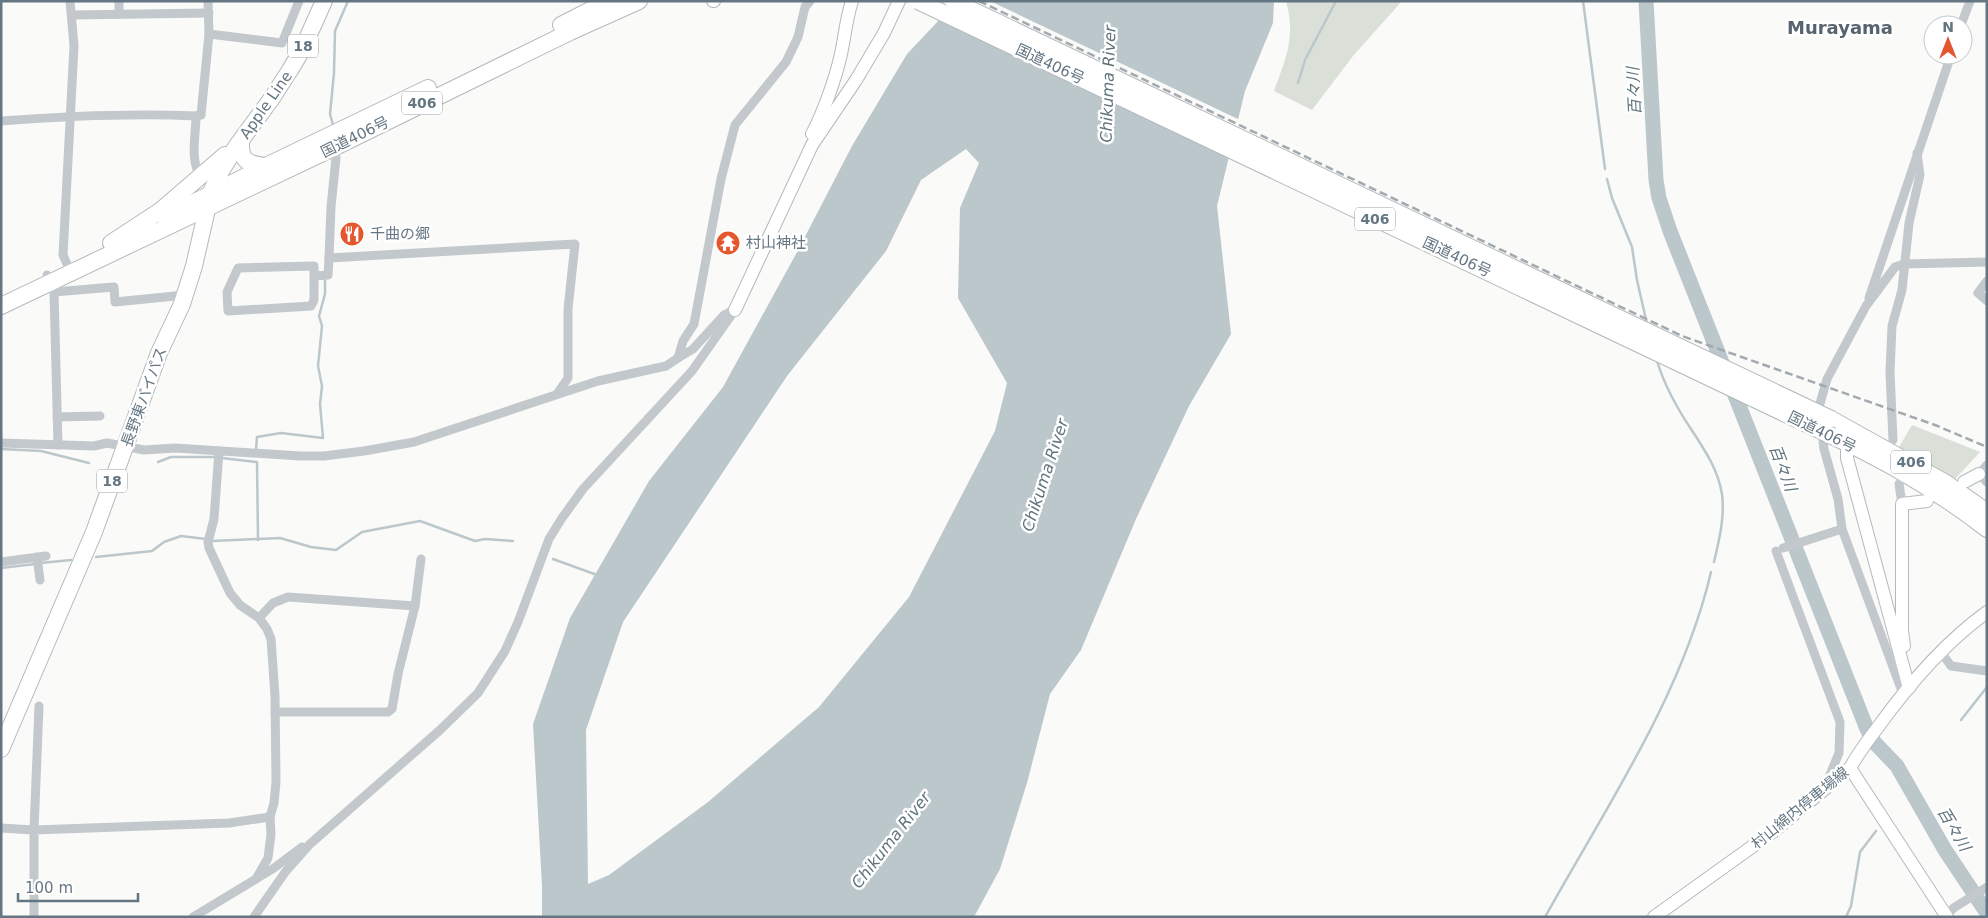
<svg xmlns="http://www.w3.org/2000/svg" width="1988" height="918" font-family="'DejaVu Sans','Noto Sans JP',sans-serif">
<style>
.green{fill:#dadfd7}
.water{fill:#bbc7cb;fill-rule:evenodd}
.pier{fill:#fafaf8}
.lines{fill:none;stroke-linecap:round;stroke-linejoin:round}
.stream{stroke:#bbc7cb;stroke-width:2.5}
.river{stroke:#bbc7cb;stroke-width:15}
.secondary-casing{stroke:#b3babf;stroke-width:14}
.highway-casing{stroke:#b4b9bd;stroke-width:18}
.street{stroke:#c3c8cc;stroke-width:9}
.secondary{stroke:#fff;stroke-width:12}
.highway{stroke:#fff;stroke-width:16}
.rail{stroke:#a2aab0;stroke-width:2.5;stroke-dasharray:8 4;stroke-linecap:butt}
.highway-bridge-casing{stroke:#b4b9bd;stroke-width:18;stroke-linecap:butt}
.highway-bridge{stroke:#fff;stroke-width:16}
.labels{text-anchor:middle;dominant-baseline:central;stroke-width:5;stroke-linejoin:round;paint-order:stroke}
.shield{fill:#fff;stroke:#939fa8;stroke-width:1}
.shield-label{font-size:14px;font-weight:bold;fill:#657683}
.street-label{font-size:15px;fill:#657683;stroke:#fff}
.poi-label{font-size:15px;fill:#657683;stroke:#fff;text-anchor:start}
.water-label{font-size:16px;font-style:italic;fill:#60757c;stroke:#fff}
.quarter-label{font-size:18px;font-weight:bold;fill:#57646e;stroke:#fff}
</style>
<rect width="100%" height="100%" fill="#fafaf8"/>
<g class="green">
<path d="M1286,1H1402L1353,56L1312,110L1274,91C1286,58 1296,37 1286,1Z"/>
<path d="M1912,425L1980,452L1955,479L1899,447Z"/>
</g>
<path class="water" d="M957,1H1274L1273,23L1245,91L1217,206L1231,334L1189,406L1136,519L1081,650L1050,694L1027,783L1000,869L974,917H542V886L533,724L570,618L649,481L723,387L796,254L852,146L907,54ZM966,149L979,163L960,208L958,298L1007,383L995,431L909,597L819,707L708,802L609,875L588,884L586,730L623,622L787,376L886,251L921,180Z"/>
<path class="pier" d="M953,1H990L1240,120L1231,159L937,19Z"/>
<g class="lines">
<g class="stream">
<path d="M1583,1L1605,169"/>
<path d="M1298,83L1305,60L1336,1"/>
<path d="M333,125L330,114L334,73L335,31L348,1"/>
<path d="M1607,179L1612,198L1632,247L1637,280L1647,324"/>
<path d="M1657,361C1665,387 1678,410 1693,432C1706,452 1718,470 1722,494C1725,518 1719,540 1714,562"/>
<path d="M1,449L41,451L89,463"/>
<path d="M256,450L257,437L281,433L323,438L320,404L322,386L318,366L322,326L319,316L325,294V279"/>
<path d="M222,458L257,462L258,540"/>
<path d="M158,462L171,457H216"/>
<path d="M212,541L280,538L311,547L336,550L362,532L420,521L475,541L485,539L513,541"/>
<path d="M96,557L152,551L164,542L181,536L206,539"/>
<path d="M553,559L597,575"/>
<path d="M40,563L71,560"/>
<path d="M1,568L35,564"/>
<path d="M1961,720L1987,687"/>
<path d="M1545,917C1606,807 1682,696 1711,572"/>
<path d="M1846,917L1851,906L1860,852L1876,831"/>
</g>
<path class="river" d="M1646,1L1656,180L1659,198L1670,231L1867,729L1874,742L1897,766L1945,850L1987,913"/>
<defs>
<g id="secondary">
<path d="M713,1H714"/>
<path d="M812,134C823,114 836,77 841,54C845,36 846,19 852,1"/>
<path d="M735,310L812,145L856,80L884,33L899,1"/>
<path d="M1847,443V458L1909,688"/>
<path d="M1964,482L1979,474"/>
<path d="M1904,646L1902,630V504L1927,501"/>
<path d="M1850,768L1947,917"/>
<path d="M1654,917L1774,831L1850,768C1858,754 1868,740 1878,727C1909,684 1944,643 1987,612"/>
</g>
<g id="highway">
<path d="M561,25L608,1"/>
<path d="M241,141C240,161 247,164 266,166"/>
<path d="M165,217L266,166L428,88"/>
<path d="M111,243L160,211L225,155"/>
<path d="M1,306L333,148L570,32L639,1"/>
<path d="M1831,419L1946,483L1987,512"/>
<path d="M1832,436C1887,461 1939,492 1987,529"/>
<path d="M1,749L94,532L159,353L182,304L194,266L211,192L221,171L236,147L272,98L290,70L302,50L324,1"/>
</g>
</defs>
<use href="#secondary" class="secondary-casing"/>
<use href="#highway" class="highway-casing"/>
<g class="street">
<path d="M208,1L209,34L282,43L299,1"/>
<path d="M119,14V1"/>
<path d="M72,15L209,13"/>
<path d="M1961,25L1970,1"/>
<path d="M196,116L201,115L209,34"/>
<path d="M1,121C66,116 131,113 196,116C196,135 189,163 202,178"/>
<path d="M332,145L336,158L331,207L329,258L575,244L568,309V378L557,394"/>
<path d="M67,264L63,255L74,46L70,1"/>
<path d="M47,275L54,292L58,445"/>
<path d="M314,276V266L238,268L227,292L228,311L311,306L314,300V276L328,275L329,258"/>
<path d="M1987,281L1978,293L1987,301"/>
<path d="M54,292L114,287L115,302L185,295"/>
<path d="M1869,298L1951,55"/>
<path d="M732,311L724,315L693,349L678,358L683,341L694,324L721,179L735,125L786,62L798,37L805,7L810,1"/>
<path d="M1820,415L1819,407L1827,379L1866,306L1895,267L1904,264L1987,262"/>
<path d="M57,417L100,416"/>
<path d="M1822,430L1824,449L1838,499L1842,529L1903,694"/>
<path d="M1893,440L1890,372L1892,326L1902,290L1909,223L1920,175L1917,153"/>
<path d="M1,443L94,446L107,443L144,450L175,448L300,456H324L364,451L414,442L598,381L666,366L678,358"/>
<path d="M219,451L214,519L208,542L209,548L230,593L240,605L259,618L267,629L271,639L275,696L276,782L274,803L270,817L271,834L268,858L256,879"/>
<path d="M1987,465L1979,474L1987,482"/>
<path d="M1899,484L1902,504"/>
<path d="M1783,548L1842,529"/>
<path d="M1776,551L1840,722L1839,753L1825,787"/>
<path d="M37,557L40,580"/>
<path d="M1,562L46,556"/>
<path d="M259,618L273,603L288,597L415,606"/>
<path d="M1941,652L1951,666L1987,671"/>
<path d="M275,712H388L392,709L398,674L415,606L421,559"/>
<path d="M1,828L34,830L39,706"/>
<path d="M34,917V830L229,823L270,817"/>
<path d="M193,917L274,868L302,847"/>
<path d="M254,917L286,871L310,844L440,730L478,693L505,651L518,622L549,539L562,518L583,489L692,371L735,310"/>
<path d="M1943,917L1955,907L1987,887"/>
</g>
<use href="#secondary" class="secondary"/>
<use href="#highway" class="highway"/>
<path class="rail" d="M979,1L1682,336L1935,425L1987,447"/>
<defs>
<g id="highway-bridge">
<path d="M918,1L1832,436"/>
<path d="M953,1L1831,419"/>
</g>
</defs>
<use href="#highway-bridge" class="highway-bridge-casing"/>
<use href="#highway-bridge" class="highway-bridge"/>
</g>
<defs>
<symbol id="restaurant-disc" viewBox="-11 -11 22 22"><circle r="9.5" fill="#e4572e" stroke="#fff"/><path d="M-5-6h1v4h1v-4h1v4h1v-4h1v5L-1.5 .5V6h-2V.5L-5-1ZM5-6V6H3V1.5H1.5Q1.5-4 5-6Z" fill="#fff"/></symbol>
<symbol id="temple-disc" viewBox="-11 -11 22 22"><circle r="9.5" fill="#e4572e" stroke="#fff"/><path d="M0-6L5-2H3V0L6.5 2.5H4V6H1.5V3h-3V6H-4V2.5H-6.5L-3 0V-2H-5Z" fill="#fff"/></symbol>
</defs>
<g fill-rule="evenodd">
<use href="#restaurant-disc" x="338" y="220" width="28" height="28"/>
<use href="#temple-disc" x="714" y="229" width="28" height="28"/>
</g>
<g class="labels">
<g class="shield">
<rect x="288" y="34.5" width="30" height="23" rx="4"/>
<rect x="402" y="91.5" width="40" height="23" rx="4"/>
<rect x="1355" y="207.5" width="40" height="23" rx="4"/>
<rect x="1891" y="450.5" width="40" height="23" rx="4"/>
<rect x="97" y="469.5" width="30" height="23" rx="4"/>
</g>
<g class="shield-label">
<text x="303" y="46">18</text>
<text x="422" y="103">406</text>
<text x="1375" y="219">406</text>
<text x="1911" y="462">406</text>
<text x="112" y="481">18</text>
</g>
<g class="street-label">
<text transform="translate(1050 64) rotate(25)">国道406号</text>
<text transform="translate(266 105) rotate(-55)">Apple Line</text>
<text transform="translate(355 137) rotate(-26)">国道406号</text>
<text transform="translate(1457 257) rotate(25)">国道406号</text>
<text transform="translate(144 397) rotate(-70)">長野東バイパス</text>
<text transform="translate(1822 432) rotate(26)">国道406号</text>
<text transform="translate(1800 808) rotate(-39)">村山綿内停車場線</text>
</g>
<g class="poi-label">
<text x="370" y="234">千曲の郷</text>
<text x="746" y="243">村山神社</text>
</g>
<g class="water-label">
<text transform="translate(1108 84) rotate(-88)">Chikuma River</text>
<text transform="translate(1634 91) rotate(-93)">百々川</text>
<text transform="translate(1783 468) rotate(69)">百々川</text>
<text transform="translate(1045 475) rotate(-72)">Chikuma River</text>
<text transform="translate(1954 829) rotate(59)">百々川</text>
<text transform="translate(891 840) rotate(-52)">Chikuma River</text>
</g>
<g class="quarter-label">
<text x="1840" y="27">Murayama</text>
</g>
</g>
<rect width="1988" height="918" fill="none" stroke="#657683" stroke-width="5"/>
<g transform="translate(1948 40)"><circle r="24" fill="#ffffff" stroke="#c1c8cd"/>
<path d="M0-4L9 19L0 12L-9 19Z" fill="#e4572e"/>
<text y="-8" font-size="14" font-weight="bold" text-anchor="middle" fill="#657683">N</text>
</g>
<path d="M18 893v8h120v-8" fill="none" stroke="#657683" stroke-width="2.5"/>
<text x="25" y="893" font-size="15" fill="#657683" stroke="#ffffff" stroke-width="4" paint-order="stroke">100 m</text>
</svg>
